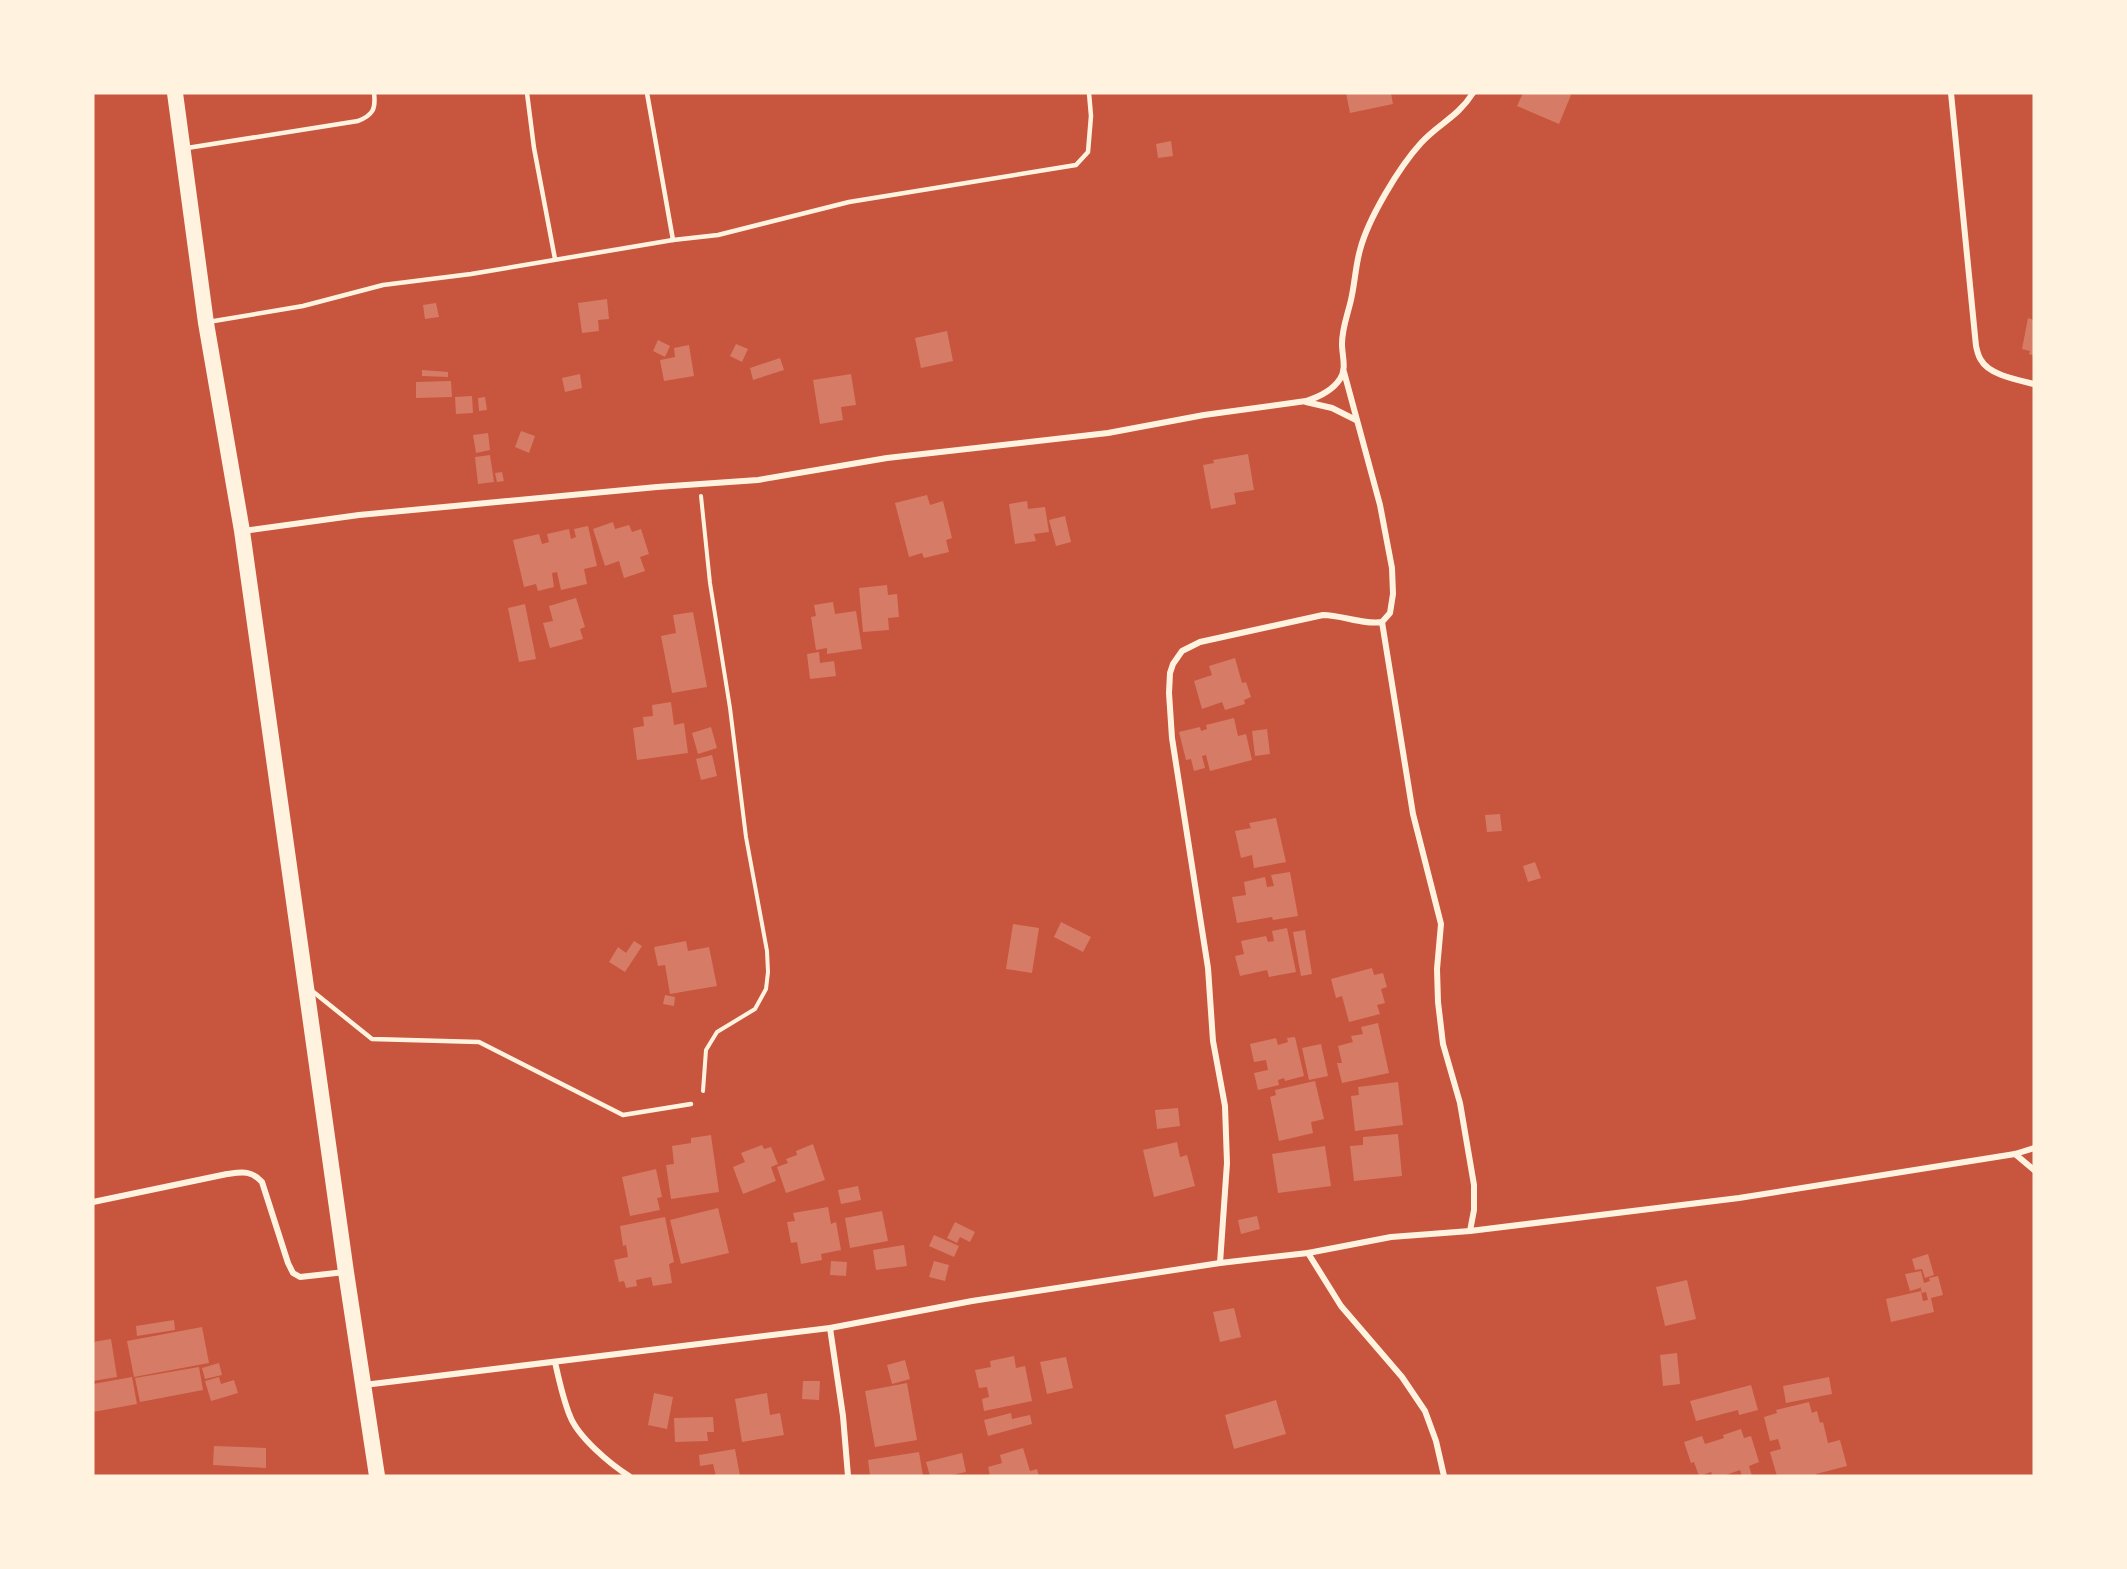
<svg xmlns="http://www.w3.org/2000/svg" width="2127" height="1569" font-family="Rubik,sans-serif">
<style>
.building{fill:#d67c66}
.lines{fill:none;stroke-linecap:round;stroke-linejoin:round}
.path{stroke:#fff3e0;stroke-width:4}
.service{stroke:#fff3e0;stroke-width:4.5}
.minor{stroke:#fff3e0;stroke-width:6}
.trunk{stroke:#fff3e0;stroke-width:16}
</style>
<rect width="100%" height="100%" fill="#c8553d"/>
<g class="building">
<path d="M1346,93H1391L1393,104L1350,113Z"/>
<path d="M1523,93H1567L1571,95L1559,124L1517,106Z"/>
<path d="M1171,141L1173,156L1158,158L1156,144Z"/>
<path d="M607,299L609,319L598,320L599,331L582,333L578,303Z"/>
<path d="M436,303L439,317L425,319L423,305Z"/>
<path d="M2028,318L2034,320V356L2029,354L2030,351L2022,349Z"/>
<path d="M947,331L953,361L921,368L915,338Z"/>
<path d="M658,340L670,346L665,357L653,351Z"/>
<path d="M736,344L748,349L742,362L730,356Z"/>
<path d="M689,345L694,376L664,381L660,360L675,357L674,348Z"/>
<path d="M780,358L784,370L753,380L750,368Z"/>
<path d="M422,370L448,372V377L422,376Z"/>
<path d="M580,374L582,388L565,392L562,378Z"/>
<path d="M851,374L856,405L841,407L843,420L820,424L813,380Z"/>
<path d="M451,381L452,397L416,398V382Z"/>
<path d="M472,396L473,413L456,414L455,397Z"/>
<path d="M485,397L487,410L479,411L478,398Z"/>
<path d="M521,431L535,436L529,453L515,447Z"/>
<path d="M488,433L490,450L476,453L473,435Z"/>
<path d="M1248,454L1254,490L1234,493L1236,504L1211,509L1203,465L1214,463L1213,460Z"/>
<path d="M490,455L494,482L478,484L475,457Z"/>
<path d="M502,472L504,481L497,482L495,473Z"/>
<path d="M927,495L930,505L943,501L952,538L946,540L949,552L924,558L922,553L909,557L895,503Z"/>
<path d="M1027,501L1028,509L1045,507L1049,532L1034,534L1036,541L1015,544L1009,504Z"/>
<path d="M1065,516L1071,542L1056,546L1049,520Z"/>
<path d="M613,522L615,529L629,525L632,532L641,529L649,554L640,557L645,571L624,578L619,561L605,566L593,529Z"/>
<path d="M588,526L597,566L584,569L587,584L561,590L557,572L552,573L554,587L538,591L536,584L524,587L513,540L539,534L542,544L549,542L547,534L569,529L571,539L576,537L574,529Z"/>
<path d="M887,585L888,595L897,594L899,617L888,618L889,630L863,632L859,588Z"/>
<path d="M576,598L585,627L580,629L583,639L550,648L543,623L553,621L549,606Z"/>
<path d="M833,602L835,614L856,611L862,649L827,654V648L816,650L811,617L816,616L814,605Z"/>
<path d="M525,604L536,659L519,662L508,608Z"/>
<path d="M693,612L707,687L672,693L661,636L676,633L673,615Z"/>
<path d="M819,652L820,663L834,661L836,676L810,679L807,654Z"/>
<path d="M1235,658L1242,683L1246,682L1251,697L1244,700L1245,704L1225,710L1222,702L1202,709L1194,681L1212,675L1209,666Z"/>
<path d="M671,702L674,725L684,723L688,753L637,760L633,728L644,726L643,717L653,716L652,705Z"/>
<path d="M1234,718L1238,736L1246,734L1252,760L1210,771L1206,755L1202,756L1205,768L1194,771L1191,759L1186,760L1179,732L1200,727L1201,731L1207,729L1206,725Z"/>
<path d="M711,727L717,748L698,754L692,733Z"/>
<path d="M1267,729L1270,754L1255,756L1252,731Z"/>
<path d="M712,755L717,776L701,780L696,759Z"/>
<path d="M1500,814L1502,831L1487,832L1485,815Z"/>
<path d="M1276,818L1286,862L1254,868L1252,855L1241,858L1235,831L1251,828L1249,823Z"/>
<path d="M1535,862L1541,878L1528,882L1523,866Z"/>
<path d="M1290,872L1298,916L1273,920L1272,917L1237,923L1232,897L1246,895L1244,882L1265,877L1267,887L1274,886L1271,875Z"/>
<path d="M1061,922L1091,937L1083,952L1054,937Z"/>
<path d="M1013,924L1039,928L1032,973L1006,969Z"/>
<path d="M1287,928L1296,972L1269,977L1267,970L1240,976L1235,956L1244,954L1241,941L1266,936L1268,942L1274,941L1272,931Z"/>
<path d="M1305,930L1312,974L1301,976L1293,932Z"/>
<path d="M634,941L642,946L625,972L609,962L618,947L626,953Z"/>
<path d="M686,941L688,951L709,947L717,986L670,994L665,965L658,966L654,947Z"/>
<path d="M1372,968L1374,975L1383,973L1387,987L1381,989L1385,1003L1377,1005L1380,1014L1349,1022L1342,996L1336,998L1331,979Z"/>
<path d="M665,995L675,997L674,1006L663,1004Z"/>
<path d="M1378,1023L1389,1073L1342,1083L1337,1063H1342L1338,1046L1353,1042L1351,1036L1363,1034L1361,1027Z"/>
<path d="M1295,1037L1304,1076L1285,1081L1284,1078L1278,1080L1279,1085L1258,1090L1254,1073L1268,1070L1266,1060L1254,1062L1250,1044L1276,1038L1278,1045L1288,1042L1287,1038Z"/>
<path d="M1321,1044L1328,1076L1309,1080L1302,1048Z"/>
<path d="M1315,1081L1324,1119L1311,1122L1313,1133L1279,1141L1270,1097L1276,1095L1275,1090Z"/>
<path d="M1398,1082L1403,1125L1355,1131L1351,1096L1359,1095L1358,1087Z"/>
<path d="M1178,1108L1180,1126L1157,1129L1155,1110Z"/>
<path d="M1398,1134L1402,1176L1354,1181L1350,1146L1363,1145V1137Z"/>
<path d="M711,1135L719,1192L671,1199L666,1165L674,1164L672,1146L691,1143V1138Z"/>
<path d="M1177,1142L1180,1157L1187,1155L1195,1186L1154,1197L1143,1150Z"/>
<path d="M813,1144L825,1180L786,1193L777,1167L788,1163L786,1159L797,1155L796,1151Z"/>
<path d="M762,1145L764,1149L771,1147L778,1164L771,1167L776,1181L743,1194L733,1167L745,1162L741,1153Z"/>
<path d="M1325,1146L1331,1186L1278,1193L1272,1154Z"/>
<path d="M656,1169L662,1197L657,1198L660,1210L630,1216L622,1177Z"/>
<path d="M858,1186L861,1200L841,1204L838,1190Z"/>
<path d="M828,1207L831,1224L836,1222L841,1250L821,1254L822,1260L801,1264L797,1242L791,1243L787,1222L795,1221L793,1213Z"/>
<path d="M718,1208L729,1253L681,1264L670,1220Z"/>
<path d="M882,1211L888,1241L850,1248L845,1218Z"/>
<path d="M1257,1216L1260,1229L1241,1234L1238,1220Z"/>
<path d="M665,1217L674,1262L669,1264L672,1283L653,1286L651,1277L636,1280L637,1286L626,1288L624,1281L619,1282L614,1260L628,1257L626,1245L623,1246L620,1226Z"/>
<path d="M955,1222L975,1232L970,1242L960,1237L957,1243L947,1238Z"/>
<path d="M934,1235L959,1246L954,1257L929,1246Z"/>
<path d="M904,1245L907,1266L876,1270L873,1250Z"/>
<path d="M1928,1254L1934,1275L1925,1278L1922,1269L1915,1270L1912,1259Z"/>
<path d="M831,1261L847,1262L846,1276L830,1275Z"/>
<path d="M934,1261L949,1265L945,1281L929,1277Z"/>
<path d="M1921,1271L1924,1283L1930,1281L1929,1278L1938,1276L1943,1295L1931,1298L1934,1312L1891,1322L1886,1299L1921,1291L1923,1301L1928,1300L1926,1292L1922,1293L1920,1286V1288L1910,1291L1905,1274Z"/>
<path d="M1687,1280L1696,1319L1665,1326L1656,1287Z"/>
<path d="M1234,1308L1241,1337L1220,1342L1213,1312Z"/>
<path d="M174,1320L175,1330L137,1336L136,1326Z"/>
<path d="M202,1327L209,1363L134,1377L127,1341Z"/>
<path d="M111,1339L117,1377L93,1381V1342Z"/>
<path d="M1677,1353L1680,1384L1663,1386L1660,1355Z"/>
<path d="M1014,1356L1016,1368L1025,1366L1032,1401L984,1411L982,1399L989,1397L987,1387L979,1388L975,1370L991,1367L990,1361Z"/>
<path d="M1066,1357L1073,1388L1047,1394L1040,1362Z"/>
<path d="M905,1360L910,1379L892,1384L887,1365Z"/>
<path d="M219,1363L222,1375L205,1379L202,1368Z"/>
<path d="M199,1367L203,1390L140,1402L135,1378Z"/>
<path d="M132,1377L137,1404L93,1412V1384Z"/>
<path d="M219,1377L221,1384L234,1380L238,1393L211,1401L205,1381Z"/>
<path d="M1829,1377L1832,1394L1786,1403L1783,1386Z"/>
<path d="M803,1381H820L819,1400L802,1399Z"/>
<path d="M907,1383L917,1440L875,1447L865,1391Z"/>
<path d="M1751,1385L1758,1410L1739,1415L1738,1410L1696,1421L1690,1401Z"/>
<path d="M654,1393L673,1397L667,1429L648,1425Z"/>
<path d="M767,1393L770,1415L780,1413L784,1435L742,1442L735,1399Z"/>
<path d="M1276,1400L1286,1434L1234,1449L1225,1415Z"/>
<path d="M1809,1402L1812,1413L1817,1411L1820,1423L1823,1422L1828,1443L1840,1440L1847,1466L1816,1474V1476H1777L1770,1452L1781,1449L1778,1439L1770,1441L1764,1417L1777,1413L1776,1410Z"/>
<path d="M1011,1413L1012,1419L1030,1415L1032,1424L988,1436L984,1420Z"/>
<path d="M713,1417L714,1432H707L708,1441L675,1442L674,1418Z"/>
<path d="M1741,1429L1744,1438L1751,1436L1759,1462L1749,1466L1752,1476H1742L1740,1470L1723,1476H1713L1711,1472L1699,1476L1694,1462L1691,1463L1684,1442L1702,1436L1705,1444L1724,1438L1723,1435Z"/>
<path d="M214,1446L266,1448V1468L213,1465Z"/>
<path d="M1023,1448L1030,1471L1037,1469L1039,1476H990L988,1467L1002,1463L1000,1455Z"/>
<path d="M735,1449L740,1476H716L713,1464L700,1466L699,1455Z"/>
<path d="M919,1452L923,1476H870L868,1460Z"/>
<path d="M962,1453L966,1472L947,1476H930L926,1462Z"/>
</g>
<g class="lines">
<path class="path" d="M701,496L710,583L730,708L746,837L767,951L768,972L766,989L755,1009L717,1032L706,1050L703,1091"/>
<g class="service">
<path d="M527,93L534,148L555,259"/>
<path d="M647,93L673,240"/>
<path d="M187,148L358,121C373,115 376,109 374,93"/>
<path d="M208,322L303,306L383,285L471,274L673,240L718,235L849,202L1076,165L1088,152L1091,116L1089,93"/>
<path d="M311,990L372,1039L479,1042L623,1115L691,1104"/>
</g>
<g class="minor">
<path d="M1951,93L1976,346C1977,350 1978,356 1981,360C1989,375 2018,380 2034,384"/>
<path d="M1306,402L1332,408L1356,420"/>
<path d="M243,531L359,515L657,487L758,480L887,458L1108,433L1204,415L1306,401C1319,397 1332,391 1340,379C1347,368 1342,356 1342,344C1342,326 1349,312 1352,295C1355,280 1356,264 1360,250C1368,219 1399,167 1421,143C1439,123 1457,118 1473,93"/>
<path d="M1382,622L1413,814L1441,924L1437,969L1438,1002L1443,1044L1460,1103L1474,1185V1210L1470,1231"/>
<path d="M2015,1154L2034,1170"/>
<path d="M93,1202L227,1174C242,1172 251,1170 262,1182L288,1263L293,1273L300,1277L345,1272"/>
<path d="M1308,1253L1341,1306L1402,1377L1425,1411L1436,1441L1444,1476"/>
<path d="M1220,1263L1227,1163L1225,1106L1213,1041L1208,968L1172,738L1169,693L1170,673L1173,664L1182,651L1200,642L1323,615C1342,615 1363,625 1382,622L1390,613L1393,594L1392,568L1380,505L1344,372"/>
<path d="M830,1328L843,1416L848,1476"/>
<path d="M555,1362C559,1380 563,1399 570,1416C578,1437 610,1464 629,1476"/>
<path d="M364,1385L830,1328L972,1301L1220,1263L1308,1253L1391,1237L1470,1231L1739,1198L2015,1154L2034,1148"/>
</g>
<path class="trunk" d="M175,93L206,323L242,531L346,1272L377,1476"/>
</g>
<rect width="2127" height="1569" fill="none" stroke="#fff3e0" stroke-width="189"/>
</svg>
